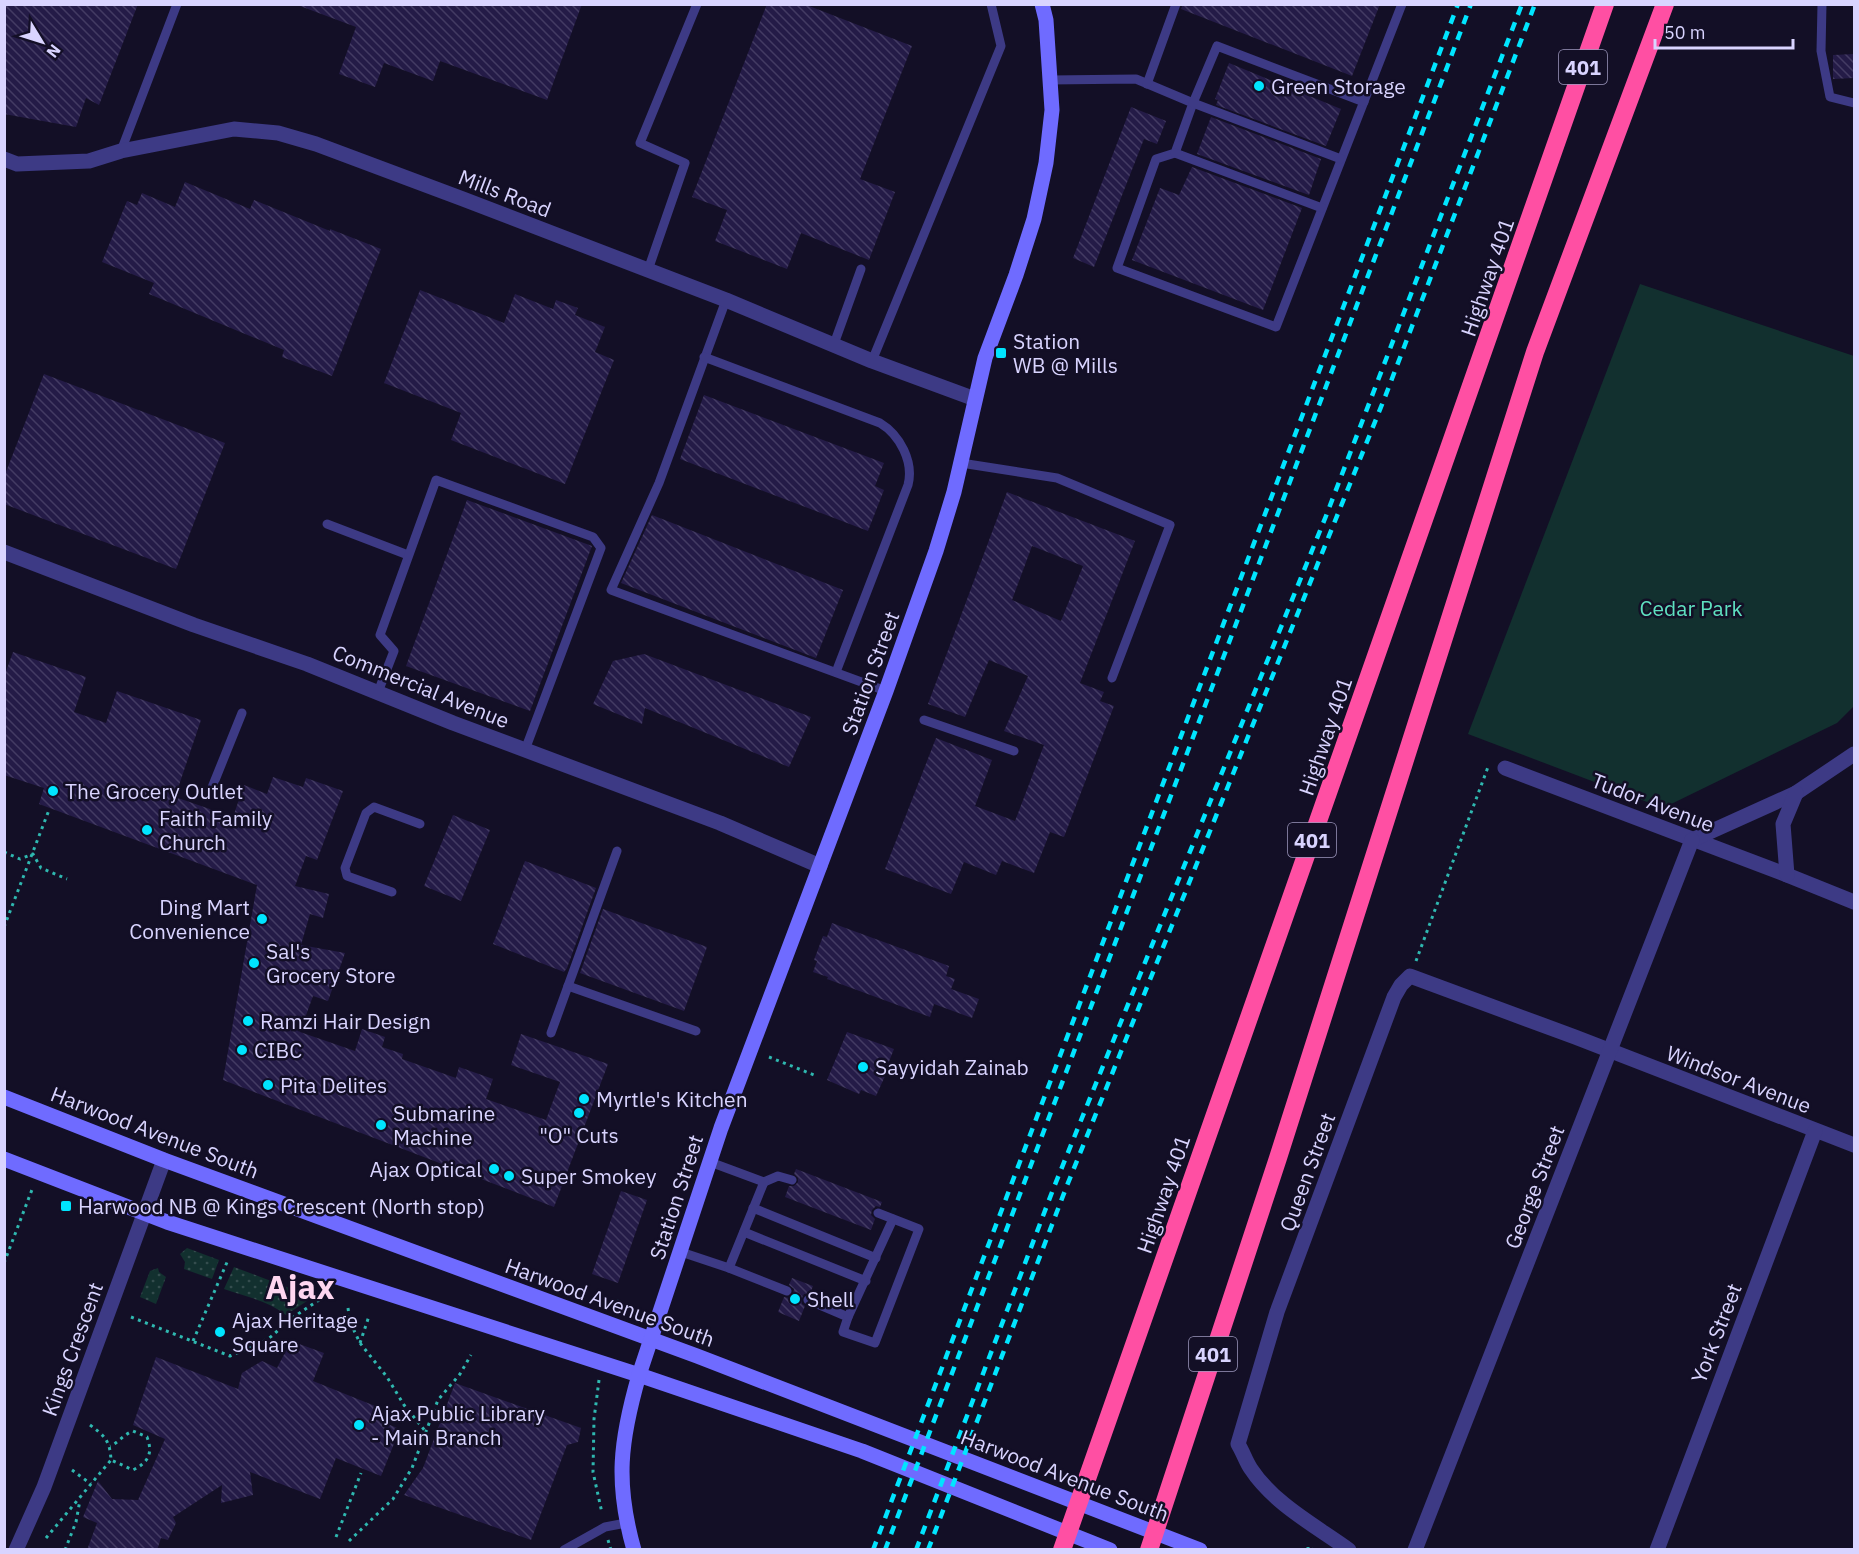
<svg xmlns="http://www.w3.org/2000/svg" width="1859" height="1554" font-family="'IBM Plex Sans',sans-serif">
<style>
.grass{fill:url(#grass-dots)}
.park{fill:#12302f}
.building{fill:url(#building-back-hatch);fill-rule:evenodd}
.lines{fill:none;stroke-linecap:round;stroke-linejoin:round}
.path{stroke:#2fb8b0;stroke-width:3;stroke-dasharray:3 4.5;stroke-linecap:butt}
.lane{stroke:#3d3a85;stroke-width:9}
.street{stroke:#3d3a85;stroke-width:15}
.secondary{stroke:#6f6bff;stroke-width:15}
.highway{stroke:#ff4fa3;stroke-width:18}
.rail{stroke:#00e5ff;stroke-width:4.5;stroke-dasharray:9 8;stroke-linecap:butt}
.poi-dot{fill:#00e5ff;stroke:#130f26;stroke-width:2}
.labels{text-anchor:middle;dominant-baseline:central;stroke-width:5;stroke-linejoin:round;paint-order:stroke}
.shield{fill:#130f26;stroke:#9e99be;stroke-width:1.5}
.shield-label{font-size:20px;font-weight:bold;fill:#d9d4ff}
.poi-label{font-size:21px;fill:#d9d4ff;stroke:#130f26;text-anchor:start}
.street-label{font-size:21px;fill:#d9d4ff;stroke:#130f26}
.park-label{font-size:21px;fill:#5fe0c0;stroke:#130f26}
.town-label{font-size:33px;font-weight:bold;fill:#ffd6f0;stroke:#130f26}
</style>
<defs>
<pattern id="grass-dots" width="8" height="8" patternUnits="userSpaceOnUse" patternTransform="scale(1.5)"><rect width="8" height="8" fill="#12302f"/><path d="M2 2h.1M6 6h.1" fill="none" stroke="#344d4e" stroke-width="1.8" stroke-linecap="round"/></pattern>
<pattern id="building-back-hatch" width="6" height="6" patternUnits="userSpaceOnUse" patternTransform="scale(1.5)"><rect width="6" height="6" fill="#241b47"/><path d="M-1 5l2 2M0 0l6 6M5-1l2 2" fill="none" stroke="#433b63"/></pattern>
</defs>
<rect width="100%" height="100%" fill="#130f26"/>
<g class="grass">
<path d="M187,1248L219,1260L212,1279L184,1269L185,1262L180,1254Z"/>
<path d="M234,1267L313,1297L286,1315C267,1300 246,1297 224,1289Z"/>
<path d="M158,1268L159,1272L166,1277L156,1304L140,1297L150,1271Z"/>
</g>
<path class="park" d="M1640,284L1854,356V706L1837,723L1663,808L1468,734Z"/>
<g class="building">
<path d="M4,4H138L99,105L86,98L76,127L4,114Z"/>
<path d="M301,4H582L547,100L440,61L433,81L384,63L375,87L339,74L356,27L300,6Z"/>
<path d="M767,4H804L912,46L860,179L895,192L869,260L801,233L787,269L715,241L727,210L692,197Z"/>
<path d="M1183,4H1380L1352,76L1181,9Z"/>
<path d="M1854,54V78L1833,79V55Z"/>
<path d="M1229,63L1341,109L1326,146L1216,105L1218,100L1215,99Z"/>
<path d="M1131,107L1166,121L1157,144L1144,139L1094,267L1073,258Z"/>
<path d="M1211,117L1321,159L1309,195L1197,154Z"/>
<path d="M1192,167L1302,208L1263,310L1132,260L1160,188L1179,195Z"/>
<path d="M185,182L250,209L254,200L330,231V229L381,249L332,376L282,357L284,350L149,294L154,283L102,262L127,201L137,205L142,193L175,207Z"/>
<path d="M420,290L504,323L515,294L553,309L556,300L578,308L575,315L605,327L595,352L614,360L565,484L451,440L461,413L384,383Z"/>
<path d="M44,374L225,443L176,569L4,504V477Z"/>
<path d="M704,395L884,463L875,486L884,490L868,531L680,459Z"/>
<path d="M1007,492L1135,541L1080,683L1104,692L1100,701L1114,706L1064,837L1050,832L1034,873L1002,861L996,875L964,862L951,894L885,869L936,738L992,760L975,806L1015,821L1044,745L1004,731L1028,676L989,660L965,717L928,704ZM1032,546L1083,566L1061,621L1012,600Z"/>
<path d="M467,500L592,546L530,711L406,666Z"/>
<path d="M652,515L843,590L816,658L621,583Z"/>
<path d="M13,652L86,677L74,712L106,723L117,691L201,720L175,797L233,817L244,785L267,794L273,777L303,787L306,778L343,791L317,860L306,856L295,886L329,894L323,918L310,914L301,945L345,953L328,1001L313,996L300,1032L355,1051L362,1029L385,1037L382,1047L403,1054L402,1059L456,1078L459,1067L493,1079L486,1099L546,1120L560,1082L511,1065L521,1034L608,1064L554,1207L223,1080L257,885L39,804L44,788L4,775V677Z"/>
<path d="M644,654L811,717L789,767L645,708L642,724L593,704L613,661Z"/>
<path d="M453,815L490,830L461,901L424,886Z"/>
<path d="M525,861L596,888L567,968L564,972L493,944Z"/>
<path d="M603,909L707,947L684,1011L580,973Z"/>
<path d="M832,923L949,966L946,976L955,979L951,989L979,999L972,1018L934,1004L930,1017L827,979L828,977L813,972L817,961L814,960L823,936L827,937Z"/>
<path d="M847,1032L894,1049L888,1064L890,1065L876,1096L861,1090L859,1094L827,1080Z"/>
<path d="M796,1169L882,1202L880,1207L876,1206L872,1210L871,1215L875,1219L871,1230L785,1197L789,1186H794L798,1182V1178L794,1174Z"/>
<path d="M621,1191L647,1200L618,1283L592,1274Z"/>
<path d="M792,1278L813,1286L810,1294H804L802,1298V1304L805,1306L799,1321L778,1312L784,1297L789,1298L793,1294L794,1289L789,1285Z"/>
<path d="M291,1341L324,1353L313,1381L380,1408L375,1419L400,1429L381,1476L336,1458L320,1499L250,1472L253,1495L221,1503L222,1485L173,1517L176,1523L168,1540L161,1538L157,1550H87L97,1523L83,1517L98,1481L112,1499L138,1500L165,1439L133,1425L156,1357L238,1389L242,1373L262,1361L277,1368Z"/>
<path d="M455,1383L581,1428L578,1442L567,1445L531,1540L404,1495L423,1468Z"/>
</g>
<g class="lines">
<g class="path">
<path d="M4,852L20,859L33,854L41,868L67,879"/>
<path d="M4,927L49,810"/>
<path d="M1416,961L1488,767"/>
<path d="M769,1057L814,1075"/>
<path d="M4,1263L33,1187"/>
<path d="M348,1308L350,1322L360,1343L387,1377L404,1405L426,1432"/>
<path d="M617,1310L619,1300"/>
<path d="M131,1317L230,1356C249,1348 271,1342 283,1324L322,1298"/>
<path d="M193,1341L228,1260"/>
<path d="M360,1343L369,1316"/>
<path d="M599,1380L594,1419L593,1472L602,1513"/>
<path d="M90,1425C105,1436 110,1441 111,1460L133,1470C149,1462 153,1453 147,1437L133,1431C124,1434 117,1444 110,1446"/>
<path d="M72,1470L91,1484"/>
<path d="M336,1537L361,1473"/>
<path d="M46,1538L111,1460"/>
<path d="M608,1540L611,1550"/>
<path d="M349,1541L393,1499L412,1468L438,1400L460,1374L471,1355"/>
<path d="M65,1550L76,1522L80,1500"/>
<path d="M1308,1550V1547L1314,1550"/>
</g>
<g class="lane">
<path d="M1822,4L1821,51L1830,97L1854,103"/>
<path d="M1050,80L1136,79L1193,103L1175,153L1156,159L1117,268L1276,327L1402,4"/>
<path d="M1147,84L1176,4"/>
<path d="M121,151L177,4"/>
<path d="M1175,153L1322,208"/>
<path d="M1341,159L1193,103L1217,46L1364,102"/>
<path d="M648,270L685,163L640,143L697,4"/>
<path d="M726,300L659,483L611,590L886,691"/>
<path d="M834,344L861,269"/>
<path d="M704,357L880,423C900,435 914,462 908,485L836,672"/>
<path d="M872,361L1001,46L991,4"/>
<path d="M961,463L1057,478L1170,525L1112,678"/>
<path d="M327,524L408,555"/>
<path d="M378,692L394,651L380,635L436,480L593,537L601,548L525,750"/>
<path d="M924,720L1014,751"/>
<path d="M211,790L242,713"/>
<path d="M392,892L347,876L345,868L366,813L374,807L420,824"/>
<path d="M568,986L696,1031"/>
<path d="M551,1033L617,851"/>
<path d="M764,1182L778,1176L792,1180"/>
<path d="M753,1208L876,1258"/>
<path d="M744,1232L866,1281"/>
<path d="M681,1252L729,1268L764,1182L710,1162"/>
<path d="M729,1268L787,1291"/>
<path d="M808,1300L848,1317L843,1332L875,1343L919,1229L878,1213"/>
<path d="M848,1317L893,1219"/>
<path d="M564,1550L605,1527L626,1523"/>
</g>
<g class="street">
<path d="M4,159L17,164L89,161L121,151L234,129L278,133L316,144L463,199L726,300L872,361L975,399"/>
<path d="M4,552L194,625L307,664L453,723L720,823L820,866"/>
<path d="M1505,768L1787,875L1854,902"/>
<path d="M1692,840L1796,793L1854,754"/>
<path d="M1787,875L1783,824L1796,793"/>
<path d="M16,1550L44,1487L164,1160"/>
<path d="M1349,1550C1316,1526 1274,1504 1251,1469C1246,1462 1243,1452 1238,1444L1277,1312L1394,997L1401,985L1410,976L1575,1037L1854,1145"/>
<path d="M1415,1550L1692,840"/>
<path d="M1657,1550L1815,1131"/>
</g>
<g class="secondary">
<path d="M4,1097L164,1160L697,1356L1200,1550"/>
<path d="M4,1159L167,1222L639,1375L862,1451L1110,1550"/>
<path d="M634,1550C615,1483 620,1441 639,1375L721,1128L886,691L936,551L954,492L985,358L1016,275L1034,219L1046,163L1052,110L1046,20L1042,4"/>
</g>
<g class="highway">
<path d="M1062,1550L1605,4"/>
<path d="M1149,1550L1278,1158L1535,352L1665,4"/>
</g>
<g class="rail">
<path d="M873,1550L1458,4"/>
<path d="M885,1550L1471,4"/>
<path d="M916,1550L1054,1187L1326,516L1522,4"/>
<path d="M928,1550L1066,1188L1385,397L1535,4"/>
</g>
</g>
<g class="poi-dot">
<circle cx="1259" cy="86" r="6"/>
<rect x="995" y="347" width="12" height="12" rx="3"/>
<circle cx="53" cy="791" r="6"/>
<circle cx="147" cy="830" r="6"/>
<circle cx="262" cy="919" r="6"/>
<circle cx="254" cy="963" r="6"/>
<circle cx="248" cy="1021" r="6"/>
<circle cx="242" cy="1050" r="6"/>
<circle cx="863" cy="1067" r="6"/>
<circle cx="268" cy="1085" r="6"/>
<circle cx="584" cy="1099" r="6"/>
<circle cx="579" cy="1113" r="6"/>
<circle cx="381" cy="1125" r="6"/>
<circle cx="494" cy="1169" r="6"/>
<circle cx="509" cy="1176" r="6"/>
<rect x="60" y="1200" width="12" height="12" rx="3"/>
<circle cx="795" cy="1299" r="6"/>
<circle cx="220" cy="1332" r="6"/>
<circle cx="359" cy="1425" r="6"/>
</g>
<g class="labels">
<g class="shield">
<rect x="1559" y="50" width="48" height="34" rx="4.5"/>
<rect x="1288" y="823" width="48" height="34" rx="4.5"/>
<rect x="1189" y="1337" width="48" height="34" rx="4.5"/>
</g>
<g class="shield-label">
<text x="1583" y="67">401</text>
<text x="1312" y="840">401</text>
<text x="1213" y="1354">401</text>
</g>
<g class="poi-label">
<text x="1271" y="86">Green Storage</text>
<text x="1013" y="341">Station<tspan x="1013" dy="24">WB @ Mills</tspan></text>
<text x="65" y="791">The Grocery Outlet</text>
<text x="159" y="818">Faith Family<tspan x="159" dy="24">Church</tspan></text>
<text x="250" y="907" text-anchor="end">Ding Mart<tspan x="250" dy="24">Convenience</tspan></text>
<text x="266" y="951">Sal's<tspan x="266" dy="24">Grocery Store</tspan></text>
<text x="260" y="1021">Ramzi Hair Design</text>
<text x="254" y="1050">CIBC</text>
<text x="875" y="1067">Sayyidah Zainab</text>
<text x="280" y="1085">Pita Delites</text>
<text x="596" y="1099">Myrtle's Kitchen</text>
<text x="393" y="1113">Submarine<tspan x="393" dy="24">Machine</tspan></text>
<text x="579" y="1135" text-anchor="middle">"O" Cuts</text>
<text x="482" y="1169" text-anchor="end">Ajax Optical</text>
<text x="521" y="1176">Super Smokey</text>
<text x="78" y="1206">Harwood NB @ Kings Crescent (North stop)</text>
<text x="807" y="1299">Shell</text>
<text x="232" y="1320">Ajax Heritage<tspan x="232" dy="24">Square</tspan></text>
<text x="371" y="1413">Ajax Public Library<tspan x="371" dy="24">- Main Branch</tspan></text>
</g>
<g class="street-label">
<text transform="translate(505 193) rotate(21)">Mills Road</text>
<text transform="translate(1487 277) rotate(-71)">Highway 401</text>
<text transform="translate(870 673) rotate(-70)">Station Street</text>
<text transform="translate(421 686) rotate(22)">Commercial Avenue</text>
<text transform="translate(1325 736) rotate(-71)">Highway 401</text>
<text transform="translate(1653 802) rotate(21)">Tudor Avenue</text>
<text transform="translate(1739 1079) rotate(21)">Windsor Avenue</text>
<text transform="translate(155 1132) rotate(21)">Harwood Avenue South</text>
<text transform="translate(1307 1172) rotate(-70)">Queen Street</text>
<text transform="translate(1534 1187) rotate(-69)">George Street</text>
<text transform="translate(1163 1194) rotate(-71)">Highway 401</text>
<text transform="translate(676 1197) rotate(-72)">Station Street</text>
<text transform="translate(610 1302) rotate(20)">Harwood Avenue South</text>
<text transform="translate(1716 1333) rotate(-69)">York Street</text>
<text transform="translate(72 1349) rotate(-70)">Kings Crescent</text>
<text transform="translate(1065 1475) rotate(21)">Harwood Avenue South</text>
</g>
<g class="park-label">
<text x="1691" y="608">Cedar Park</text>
</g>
<g class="town-label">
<text x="300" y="1286">Ajax</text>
</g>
</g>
<rect width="1859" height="1554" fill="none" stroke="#d9d4ff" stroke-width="12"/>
<g transform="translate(42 42) rotate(128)" stroke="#130f26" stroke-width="4.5" paint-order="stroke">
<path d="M0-4.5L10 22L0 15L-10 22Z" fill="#d9d4ff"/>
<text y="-9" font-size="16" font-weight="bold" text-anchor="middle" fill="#d9d4ff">N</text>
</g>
<path d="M1655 39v9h138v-9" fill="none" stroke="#d9d4ff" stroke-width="3"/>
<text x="1664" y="39" font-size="18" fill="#d9d4ff" stroke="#130f26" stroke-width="4.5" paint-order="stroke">50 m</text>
</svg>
